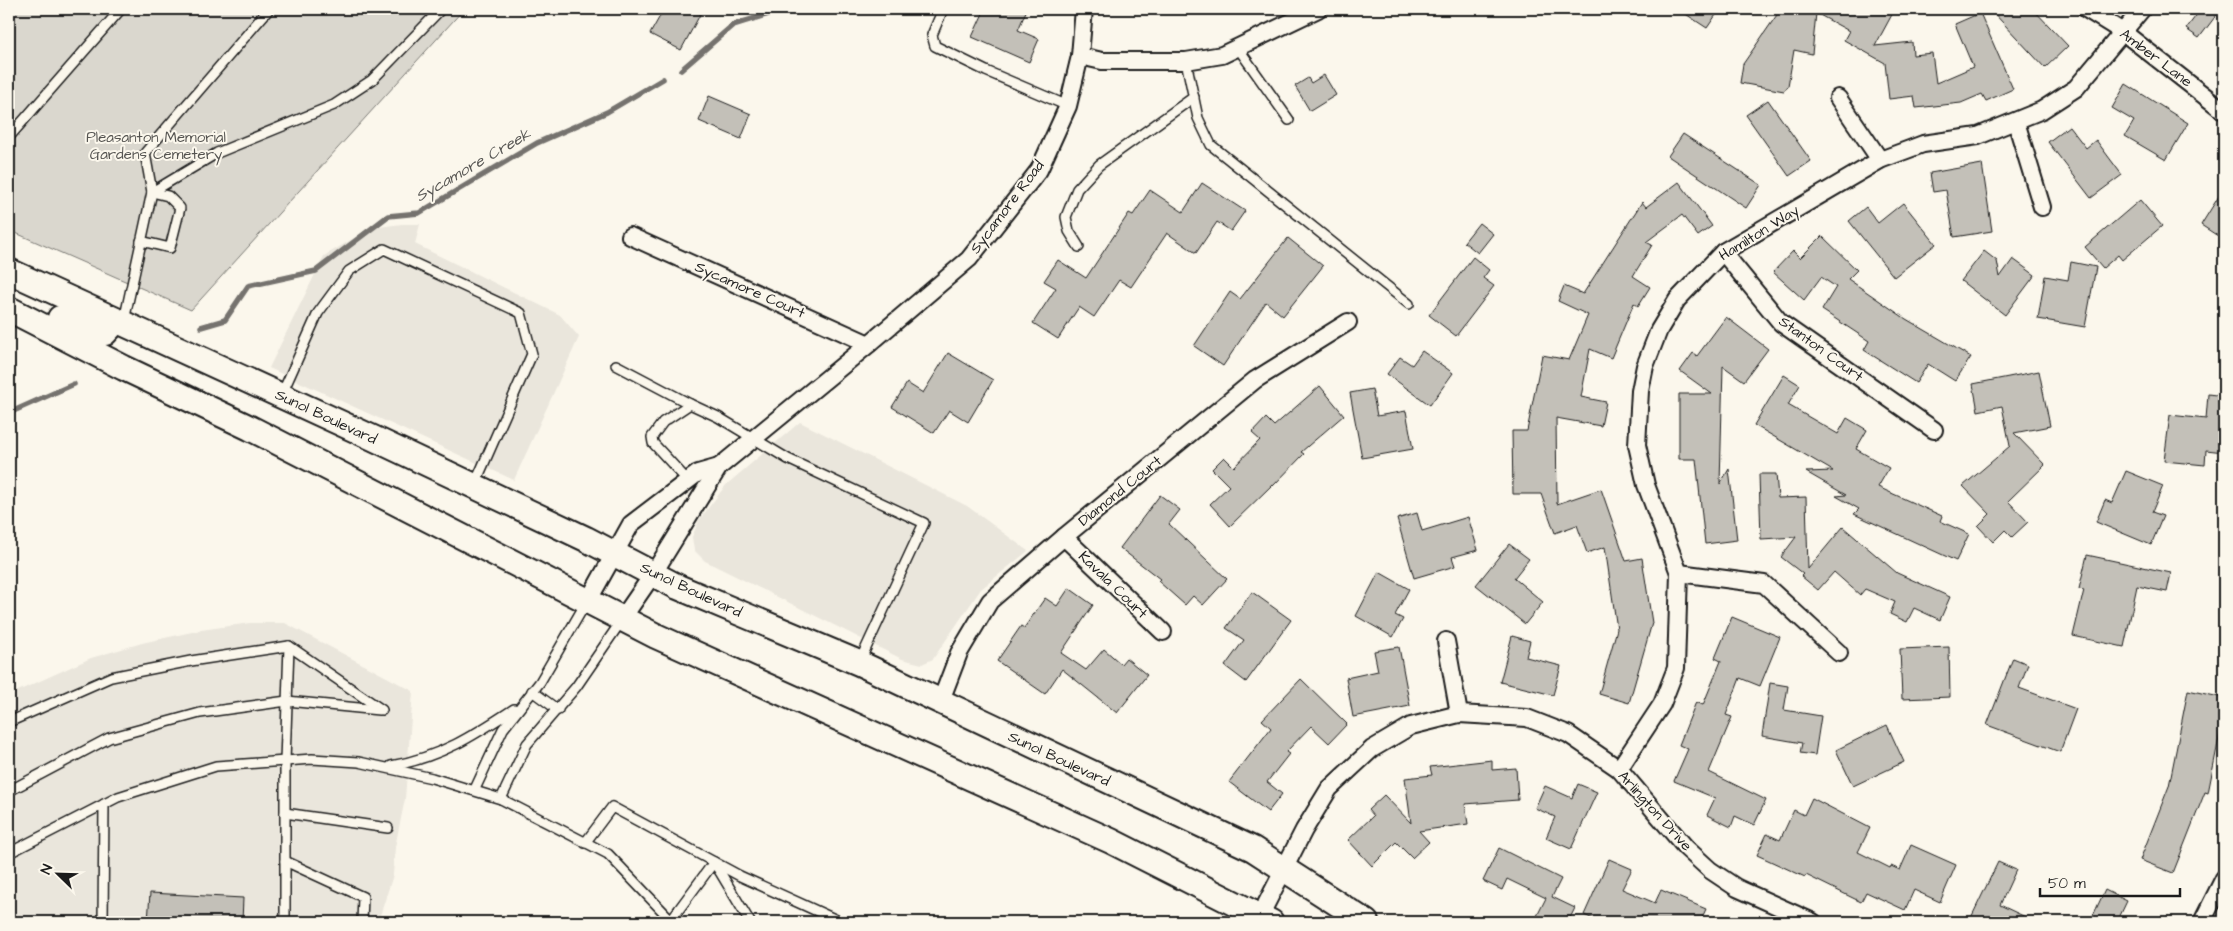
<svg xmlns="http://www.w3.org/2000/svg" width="2233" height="931" font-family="'Architects Daughter',sans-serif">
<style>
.built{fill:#eae6dc}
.green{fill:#dad7ce;stroke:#7b7a75}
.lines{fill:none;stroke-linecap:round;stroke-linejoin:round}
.stream{stroke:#74726e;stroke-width:5.5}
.building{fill:#c3c0b8;stroke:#1c1c1c}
.lane-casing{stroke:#1c1c1c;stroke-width:12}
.street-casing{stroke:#1c1c1c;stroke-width:20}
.secondary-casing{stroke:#1c1c1c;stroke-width:28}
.lane{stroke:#fbf7ec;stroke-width:9}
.street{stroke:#fbf7ec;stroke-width:16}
.secondary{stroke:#fbf7ec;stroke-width:24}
.labels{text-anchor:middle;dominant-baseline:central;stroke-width:4;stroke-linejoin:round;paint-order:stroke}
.street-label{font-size:15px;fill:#1c1c1c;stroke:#fbf7ec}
.park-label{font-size:15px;fill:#555451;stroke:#fbf7ec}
.water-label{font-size:16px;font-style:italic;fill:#575653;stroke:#fbf7ec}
</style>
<rect width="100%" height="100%" fill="#fbf7ec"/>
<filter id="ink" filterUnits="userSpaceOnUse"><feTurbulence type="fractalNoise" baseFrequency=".02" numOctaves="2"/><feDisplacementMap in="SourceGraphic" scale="10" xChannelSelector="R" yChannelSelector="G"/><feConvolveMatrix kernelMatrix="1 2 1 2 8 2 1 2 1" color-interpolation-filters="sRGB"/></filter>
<g filter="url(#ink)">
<g class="built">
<path d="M402,224H420L415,244L560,315L579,337L514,480L269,368L324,256L371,228Z"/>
<path d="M800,422L967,506L1028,551L981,589L933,659L922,664L902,659L705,561L694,550L692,537L699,520L726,485Z"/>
<path d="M250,623H285L413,691L405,799L395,847L393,875L378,922H9V695L91,658L142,643L201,630Z"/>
</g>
<path class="green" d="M9,9H464L191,310L9,230Z"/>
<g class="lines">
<g class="stream">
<path d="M681,70L733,25L785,9"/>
<path d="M201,327L225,320L248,286L316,271L388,216L419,213L537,143L607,112L663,79"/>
<path d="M9,413L74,384"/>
</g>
</g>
<g class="building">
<path d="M664,9H703L681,50L650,34Z"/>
<path d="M985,9H1027L1018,30L1039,39L1029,62L972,37Z"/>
<path d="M1678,9H1720L1707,28Z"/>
<path d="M1781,9H1895L1875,46L1912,42L1913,55L1932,53L1936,83L1973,67L1955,24L1980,13L2013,89L1986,101L1982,94L1961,103L1916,108L1914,96L1889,99L1885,63L1844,40L1849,31L1816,13L1812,54L1794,50L1788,86L1784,91L1740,83L1743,64Z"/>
<path d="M1990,9H2033L2068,46L2045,68Z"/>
<path d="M2201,9H2221L2199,38L2186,29Z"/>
<path d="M1324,75L1336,95L1310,111L1295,86L1308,78L1311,83Z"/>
<path d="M2126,84L2188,123L2166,160L2125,136L2134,121L2112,108Z"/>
<path d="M709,96L751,114L741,139L699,121Z"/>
<path d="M1768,100L1811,161L1789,176L1746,115Z"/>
<path d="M2069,126L2086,148L2096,140L2122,175L2091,198L2048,142Z"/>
<path d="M1683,134L1761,185L1746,208L1668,156Z"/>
<path d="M1982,164L1992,231L1954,237L1946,190L1933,192L1930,173Z"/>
<path d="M1679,182L1712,226L1698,236L1682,215L1646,242L1652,245L1633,276L1650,287L1638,306L1634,303L1611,358L1590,349L1581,397L1606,402L1601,426L1556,418L1557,504L1601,489L1626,561L1642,558L1652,623L1629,703L1599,694L1617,629L1605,547L1587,553L1577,525L1555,533L1541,494H1513L1512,431H1527L1542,355L1569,360L1588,315L1558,301L1564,286L1583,294L1642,202L1646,207Z"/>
<path d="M1202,183L1245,211L1231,231L1217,222L1196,253L1167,233L1131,287L1119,280L1094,317L1079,307L1058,339L1033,323L1056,288L1044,281L1058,260L1086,278L1129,213L1133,215L1150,190L1183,212Z"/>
<path d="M2224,188V240L2201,225Z"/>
<path d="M2140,200L2162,226L2122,260L2118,255L2103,268L2085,247Z"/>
<path d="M1903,203L1936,244L1894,277L1849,221L1866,207L1878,223Z"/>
<path d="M1479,223L1493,234L1478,253L1464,242Z"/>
<path d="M1822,236L1857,270L1848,279L1906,319L1971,357L1955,381L1928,364L1916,383L1864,350L1869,341L1822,310L1836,287L1821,277L1804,300L1773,272L1793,251L1800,258Z"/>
<path d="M1288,238L1323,266L1283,316L1266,302L1223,366L1194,346L1230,292L1240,299Z"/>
<path d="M1984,251L1997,261L2000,277L2013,259L2035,275L2005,315L1961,281Z"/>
<path d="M1473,257L1489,270L1483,278L1494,286L1456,336L1429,315Z"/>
<path d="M2071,262L2096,267L2085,327L2038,319L2045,276L2068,280Z"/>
<path d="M1726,317L1768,349L1744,381L1723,366L1720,484L1729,469L1737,540L1705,544L1696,459H1679V394H1712L1680,371L1693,353L1697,356Z"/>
<path d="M1422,351L1453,373L1430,405L1387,374L1400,357L1412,365Z"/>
<path d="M948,353L993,380L968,422L949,410L934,433L892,407L907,383L923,393Z"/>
<path d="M2039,371L2050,426L2014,433L2045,465L2008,501L2028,522L2012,537L2005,530L1993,542L1978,526L1990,514L1963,486L2010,446L2002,406L1978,411L1973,384Z"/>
<path d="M1784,375L1800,385L1788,405L1838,434L1847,418L1867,430L1856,449L1889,468L1878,487L1942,516L1940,521L1969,534L1956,561L1854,514L1859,509L1836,496L1846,495L1806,472L1833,471L1754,425Z"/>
<path d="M1320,386L1344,415L1301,452L1304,454L1273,486L1272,485L1230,526L1210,504L1229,486L1212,469L1224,457L1234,467L1260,440L1252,433L1266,418L1274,426Z"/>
<path d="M1372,389L1377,416L1406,411L1413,449L1362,458L1350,393Z"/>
<path d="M2208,394L2224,396V452L2206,450L2205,465L2164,461L2170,415L2206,419Z"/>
<path d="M2126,471L2163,486L2152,512L2163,516L2151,545L2096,522L2105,500L2112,503Z"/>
<path d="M1759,474H1776L1778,498L1806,497L1808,569L1843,527L1897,573L1950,597L1940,620L1914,608L1907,622L1890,614L1895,602L1865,589L1860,595L1834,572L1818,590L1801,576L1803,574L1781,557L1796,537L1761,539Z"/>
<path d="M1160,495L1180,510L1169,524L1227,579L1203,605L1193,596L1185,605L1158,581L1160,579L1120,548Z"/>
<path d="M1417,513L1422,531L1468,517L1478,550L1452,557L1455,566L1414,578L1397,519Z"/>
<path d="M1509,544L1529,559L1514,578L1543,602L1525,624L1476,585Z"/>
<path d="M2087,555L2171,573L2167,592L2137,586L2124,647L2073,636L2084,590L2079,589Z"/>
<path d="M1379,572L1409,589L1395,615L1403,619L1393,637L1356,616Z"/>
<path d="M1069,588L1093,605L1061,653L1086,670L1104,649L1121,664L1126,658L1147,675L1117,713L1062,669L1045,694L997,661L1021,626L1024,628L1045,598L1057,606Z"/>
<path d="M1252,592L1291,620L1246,682L1225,666L1244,640L1226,628Z"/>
<path d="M1732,617L1780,637L1760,686L1740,678L1726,715L1732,717L1709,772L1766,800L1754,825L1735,816L1731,827L1707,815L1715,798L1674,781L1688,749L1679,745L1696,702L1703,705L1721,661L1715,658Z"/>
<path d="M1512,636L1530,641L1526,657L1561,666L1553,695L1500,682Z"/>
<path d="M1399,647L1410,706L1353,717L1346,678L1378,671L1374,651Z"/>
<path d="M1949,647L1950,697L1902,699L1900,649Z"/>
<path d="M2013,658L2028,664L2019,688L2076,709L2060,752L1987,725Z"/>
<path d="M1301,679L1347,724L1329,743L1311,726L1286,752L1289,754L1267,782L1282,794L1268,812L1229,782L1271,728L1262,720Z"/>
<path d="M1770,683L1788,686L1784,710L1821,716L1815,755L1800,753L1802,743L1762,736Z"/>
<path d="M2188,690L2224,698V713L2208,793L2205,792L2173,873L2140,860L2169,786Z"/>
<path d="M1887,725L1904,762L1853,786L1836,750Z"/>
<path d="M1492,760V770L1516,768L1518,800L1465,804L1468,824L1419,831L1429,842L1412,858L1396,842L1372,866L1348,840L1373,816L1368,810L1384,795L1411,823L1405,778L1432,775L1430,767Z"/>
<path d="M1578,784L1597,792L1571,849L1546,838L1555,817L1535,808L1545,786L1572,798Z"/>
<path d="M1812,798L1870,828L1858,852L1890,868L1891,866L1900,870L1911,845L1956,865L1940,902L1914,890L1905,910L1866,892L1861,902L1806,875L1805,877L1757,855L1767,834L1780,840L1794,810L1804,815Z"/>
<path d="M1499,848L1561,879L1552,897L1575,908L1568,922H1534L1546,898L1507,879L1502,890L1483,881Z"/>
<path d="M1609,859L1632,869L1622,889L1655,903L1661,890L1706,909L1700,922H1600L1584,915Z"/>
<path d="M1998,862L2016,870L2000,905L2036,922H1969Z"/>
<path d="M2105,890L2127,901L2117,922H2090Z"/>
<path d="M150,893L243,898L242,922H148Z"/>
</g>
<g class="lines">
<defs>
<g id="lane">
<path d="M943,9L932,35L935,46L986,71L1068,106"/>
<path d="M1238,48L1289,120"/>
<path d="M1186,61L1198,118L1211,145L1409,304"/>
<path d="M9,137L121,9"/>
<path d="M152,192L217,153L334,105L372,80L441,9"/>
<path d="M141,241L170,248L180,208L168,196L152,192"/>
<path d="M1079,247L1069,231L1066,217L1077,189L1099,165L1194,97"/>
<path d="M124,321L152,192L145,153L269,9"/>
<path d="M616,365L690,404"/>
<path d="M281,396L318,313L349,271L384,249L521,313L532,354L474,486"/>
<path d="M688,481L653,443L652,437L663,422L690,404L718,417L788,459L924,523L859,663"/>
<path d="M532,691L558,710"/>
<path d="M9,722L111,677L191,661L289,646L382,710"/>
<path d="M391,766C441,757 473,736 514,709"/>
<path d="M475,789L503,729L540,682L587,601"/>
<path d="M9,791L109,738L200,713L287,701L379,710"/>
<path d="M501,799L527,744L576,687L622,620"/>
<path d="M285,813L388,828"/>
<path d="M585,843L612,807L740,876L841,922"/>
<path d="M9,853L118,797L216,766L312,759L359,762L432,778L501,799L608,854L673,922"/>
<path d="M285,861L363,897L362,922"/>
<path d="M671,920L714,862L750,922"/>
<path d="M103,922L104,804"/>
<path d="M285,922V761L289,646"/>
</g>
<g id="street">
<path d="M2086,9L2123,32L2224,111"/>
<path d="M1080,56L1102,61H1186L1222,55L1318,9"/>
<path d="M1838,98L1880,160"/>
<path d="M2016,122L2042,207"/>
<path d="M630,236L869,344"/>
<path d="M1723,252L1781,323L1934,430"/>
<path d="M1064,537L1163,632"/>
<path d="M1679,573L1764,584L1839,653"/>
<path d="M588,601L631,524L698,473L719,467"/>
<path d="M622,619L653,574L719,467L869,344L969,259L1039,170L1068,106L1080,56L1084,9"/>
<path d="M1446,641L1459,714"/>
<path d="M940,703L959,653L990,601L1064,537L1255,380L1348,322"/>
<path d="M1619,769L1662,704L1676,668L1679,573L1646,485L1637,445L1640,391L1645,366L1659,330L1677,300L1723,252L1880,160L1923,144L1978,136L2042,110L2076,88L2142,9"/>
<path d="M1260,916L1304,830L1329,789L1372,749L1411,726L1459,714L1527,718L1568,734L1619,769L1686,848L1710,870L1737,888L1813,922"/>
<path d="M2202,922L2224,878"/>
</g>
<g id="secondary">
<path d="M9,271L373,438L586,539L678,587L859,663L1253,849L1366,922"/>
<path d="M9,309L124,368L250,428L656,636L1111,841L1271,922"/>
<path d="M60,318L93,333H105L116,321"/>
</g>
</defs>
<use href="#lane" class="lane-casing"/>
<use href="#street" class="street-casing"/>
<use href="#secondary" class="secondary-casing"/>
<use href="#lane" class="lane"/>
<use href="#street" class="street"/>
<use href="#secondary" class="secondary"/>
</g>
</g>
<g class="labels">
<g class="street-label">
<text transform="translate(2156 58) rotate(37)">Amber Lane</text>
<text transform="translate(1007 207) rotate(-53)">Sycamore Road</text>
<text transform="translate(1759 233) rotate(-32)">Hamilton Way</text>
<text transform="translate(750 290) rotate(24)">Sycamore Court</text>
<text transform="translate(1821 349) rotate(36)">Stanton Court</text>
<text transform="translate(326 417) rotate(25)">Sunol Boulevard</text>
<text transform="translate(1120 491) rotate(-39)">Diamond Court</text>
<text transform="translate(1113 585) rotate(44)">Kavala Court</text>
<text transform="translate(691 590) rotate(25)">Sunol Boulevard</text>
<text transform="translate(1059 759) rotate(25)">Sunol Boulevard</text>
<text transform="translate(1655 811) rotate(48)">Arlington Drive</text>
</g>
<g class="park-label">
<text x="156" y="137">Pleasanton Memorial<tspan x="156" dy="17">Gardens Cemetery</tspan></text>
</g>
<g class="water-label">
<text transform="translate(473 165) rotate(-30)">Sycamore Creek</text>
</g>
</g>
<rect width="2233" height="931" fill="none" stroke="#fbf7ec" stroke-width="30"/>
<rect x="15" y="15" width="2203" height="901" fill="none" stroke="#1c1c1c" stroke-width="2" filter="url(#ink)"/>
<g transform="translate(58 874) rotate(293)" stroke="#fbf7ec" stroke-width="4" paint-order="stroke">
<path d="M0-4L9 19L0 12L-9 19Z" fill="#1c1c1c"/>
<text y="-8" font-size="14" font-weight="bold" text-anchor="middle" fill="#1c1c1c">N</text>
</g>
<path d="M2040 888v8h140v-8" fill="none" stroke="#1c1c1c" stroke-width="2.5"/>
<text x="2048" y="888" font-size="15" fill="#1c1c1c" stroke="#fbf7ec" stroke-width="4" paint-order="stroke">50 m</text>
</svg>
